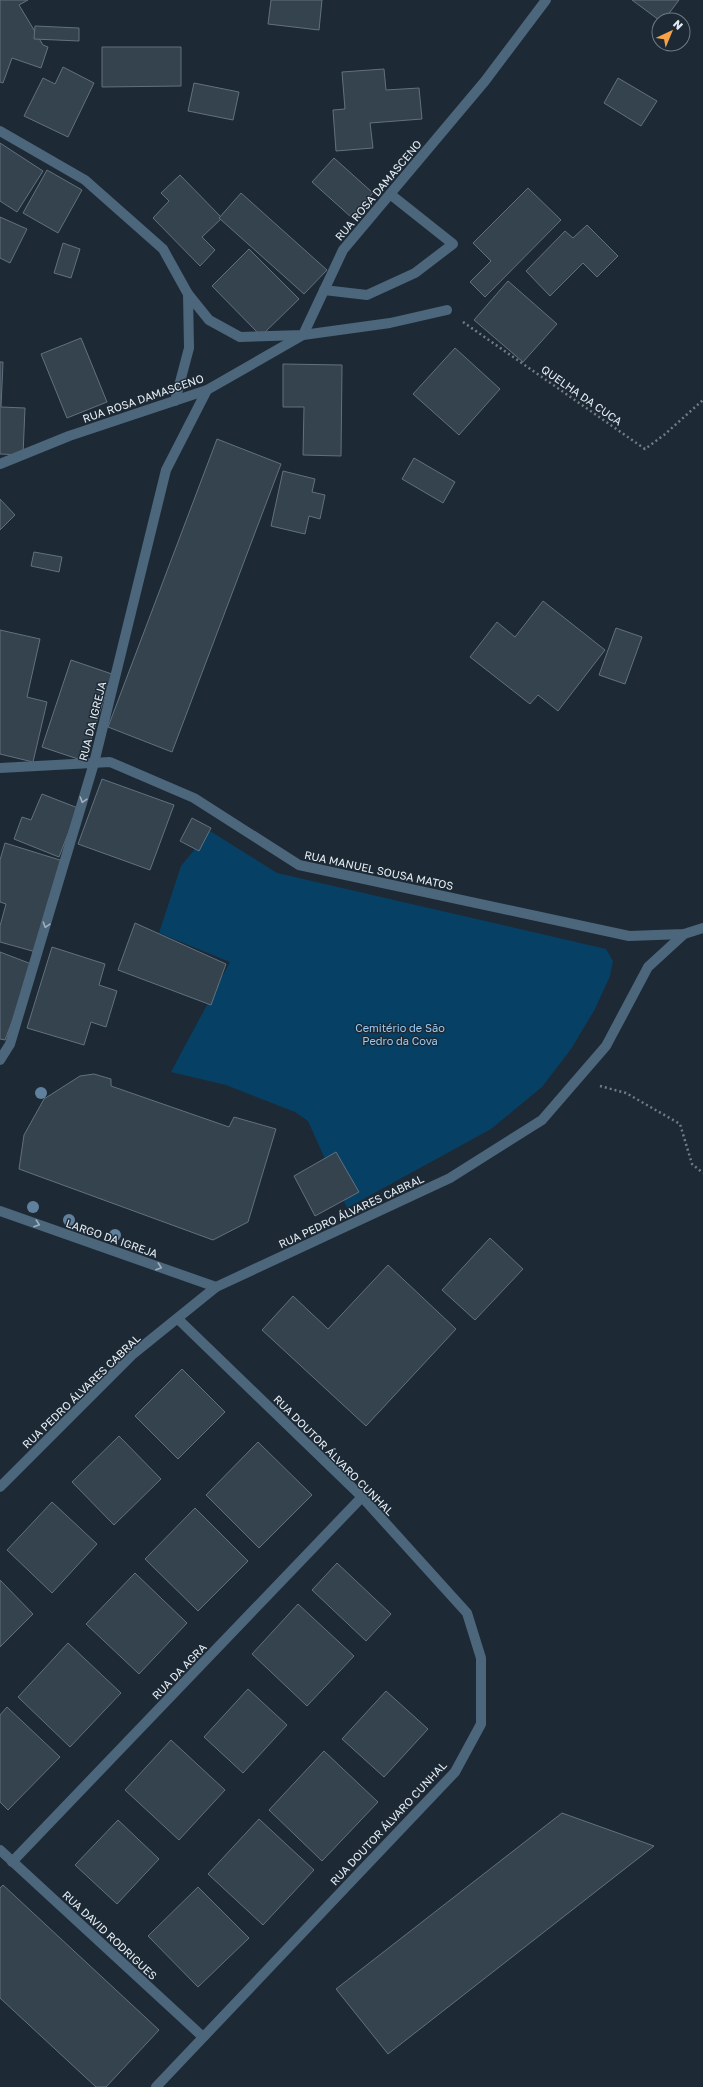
<svg xmlns="http://www.w3.org/2000/svg" width="703" height="2087" font-family="'Golos Text',sans-serif">
<style>
.green{fill:#074065}
.building{fill:#35434f;stroke:#62717e}
.lines{fill:none;stroke-linecap:round;stroke-linejoin:round}
.path{stroke:#717c85;stroke-width:2.5;stroke-dasharray:2 3;stroke-linecap:butt}
.minor{stroke:#4c667b;stroke-width:10}
.tree{fill:#60819d}
.oneway{stroke:#a0b0be}
.labels{text-anchor:middle;dominant-baseline:central;stroke-width:3;stroke-linejoin:round;paint-order:stroke}
.street-label{font-size:11px;fill:#e5edf5;stroke:#1d2a35}
.park-label{font-size:11px;fill:#96c8f2;stroke:#1d2a35}
</style>
<rect width="100%" height="100%" fill="#1d2a35"/>
<path class="green" d="M210,831L277,873L606,949L613,961L610,976L595,1009L571,1049L542,1087L491,1129L347,1208L308,1121L295,1112L226,1085L171,1072L230,962L159,933L181,866Z"/>
<g class="building">
<path d="M0,0H28L19,5L43,45L48,47L41,68L12,58L3,83L0,82Z"/>
<path d="M271,0H322L319,30L268,24Z"/>
<path d="M632,0H679L664,20H659Z"/>
<path d="M35,26L79,28V41L34,39Z"/>
<path d="M102,47H181V86L102,87Z"/>
<path d="M63,67L94,83L68,137L24,116L43,78L55,84Z"/>
<path d="M384,69L386,90L419,88L422,119L370,123L373,148L336,151L333,110L345,109L342,72Z"/>
<path d="M618,78L657,101L641,126L604,103Z"/>
<path d="M194,83L239,92L233,120L188,111Z"/>
<path d="M0,143L43,171L17,212L0,201Z"/>
<path d="M334,158L373,193L351,217L312,182Z"/>
<path d="M47,170L82,190L58,233L23,213Z"/>
<path d="M180,175L222,218L202,237L215,250L200,266L153,218L169,201L161,193Z"/>
<path d="M528,188L561,220L485,297L470,282L491,261L473,243Z"/>
<path d="M241,193L327,270L304,294L219,218Z"/>
<path d="M0,217L27,229L10,263L0,258Z"/>
<path d="M587,225L618,256L597,277L583,263L550,296L526,271L565,231L573,238Z"/>
<path d="M63,243L80,249L71,278L54,273Z"/>
<path d="M249,249L299,299L261,336L212,286Z"/>
<path d="M508,281L557,324L523,362L474,320Z"/>
<path d="M81,338L107,402L67,418L41,354Z"/>
<path d="M455,348L500,389L459,435L413,394Z"/>
<path d="M0,362H3L1,407L25,408L23,455L0,454Z"/>
<path d="M283,364L342,365L341,456L303,455L304,407H283Z"/>
<path d="M217,439L281,464L172,752L108,727Z"/>
<path d="M414,458L455,482L443,503L402,479Z"/>
<path d="M283,471L315,479L312,492L325,495L320,519L309,516L305,534L271,526Z"/>
<path d="M0,499L15,515L0,530Z"/>
<path d="M34,552L62,557L59,572L31,566Z"/>
<path d="M543,601L605,650L558,711L538,695L530,704L470,657L497,622L515,637Z"/>
<path d="M616,628L642,637L625,684L599,675Z"/>
<path d="M0,630L40,639L27,697L47,702L33,762L0,754Z"/>
<path d="M71,660L112,674L84,761L42,747Z"/>
<path d="M102,779L174,805L150,870L78,844Z"/>
<path d="M42,794L78,808L59,857L14,839L22,817L31,820Z"/>
<path d="M192,818L211,828L199,851L180,841Z"/>
<path d="M5,843L63,861L36,952L0,942V926L6,904L0,902V860Z"/>
<path d="M135,923L226,964L211,1005L118,970Z"/>
<path d="M52,947L105,964L99,985L117,991L106,1027L91,1022L84,1045L27,1028Z"/>
<path d="M0,952L34,965L5,1040L0,1039Z"/>
<path d="M94,1074L111,1079V1086L229,1127L234,1117L276,1129L248,1222L213,1240L19,1169L24,1135L44,1099L80,1076Z"/>
<path d="M336,1152L359,1192L315,1216L294,1176Z"/>
<path d="M490,1238L523,1269L475,1320L442,1290Z"/>
<path d="M388,1265L456,1329L366,1426L262,1330L293,1296L328,1329Z"/>
<path d="M182,1369L225,1412L178,1459L135,1416Z"/>
<path d="M119,1436L161,1479L114,1525L72,1482Z"/>
<path d="M258,1442L312,1495L259,1548L206,1495Z"/>
<path d="M52,1502L97,1544L52,1593L7,1550Z"/>
<path d="M195,1508L248,1561L198,1611L145,1559Z"/>
<path d="M337,1563L391,1614L366,1641L312,1590Z"/>
<path d="M135,1573L187,1623L139,1674L86,1624Z"/>
<path d="M0,1580L33,1614L0,1647Z"/>
<path d="M298,1604L354,1656L307,1706L252,1654Z"/>
<path d="M68,1643L121,1693L70,1747L18,1697Z"/>
<path d="M248,1689L287,1725L243,1773L204,1737Z"/>
<path d="M386,1691L428,1729L384,1777L342,1739Z"/>
<path d="M7,1707L60,1757L8,1810L0,1802V1715Z"/>
<path d="M171,1740L225,1790L179,1840L125,1790Z"/>
<path d="M324,1751L378,1802L322,1861L269,1810Z"/>
<path d="M562,1813L654,1846L388,2054L336,1989Z"/>
<path d="M259,1819L314,1870L263,1925L208,1874Z"/>
<path d="M118,1820L159,1859L117,1904L75,1865Z"/>
<path d="M3,1885L159,2030L106,2087H96L0,1998V1888Z"/>
<path d="M198,1887L249,1938L198,1987L148,1936Z"/>
</g>
<g class="lines">
<g class="path">
<path d="M463,322L645,449L664,435L703,400"/>
<path d="M600,1086L626,1093L680,1124L692,1164L703,1173"/>
</g>
<g class="minor">
<path d="M0,131L85,180L163,249L188,294L189,348L175,401"/>
<path d="M324,290L367,295L415,273L453,244L390,194"/>
<path d="M188,294L209,320L240,337L303,335L390,323L447,310"/>
<path d="M0,464L69,436L207,390L303,335L343,250L485,81L546,0"/>
<path d="M0,768L110,762L194,798L299,865L629,936L684,934L703,928"/>
<path d="M0,1060L10,1044L94,763L166,470L207,390"/>
<path d="M0,1211L216,1287"/>
<path d="M0,1487L133,1354L216,1287L450,1178L542,1120L606,1046L648,967L684,934"/>
<path d="M0,1850L203,2037"/>
<path d="M12,1862L362,1497"/>
<path d="M156,2087L455,1772L481,1724V1658L467,1613L362,1497L178,1319"/>
</g>
</g>
<g class="tree">
<circle cx="41" cy="1093" r="6"/>
<circle cx="33" cy="1207" r="6"/>
<circle cx="69" cy="1220" r="6"/>
<circle cx="115" cy="1235" r="6"/>
</g>
<defs><path id="oneway-chevron" d="M-2-3.5L2.5 0L-2 3.5" fill="none" stroke-width="1.6" stroke-linecap="round" stroke-linejoin="round"/></defs>
<g class="oneway">
<use href="#oneway-chevron" transform="translate(83 800) rotate(107)"/>
<use href="#oneway-chevron" transform="translate(46 925) rotate(107)"/>
<use href="#oneway-chevron" transform="translate(37 1224) rotate(19)"/>
<use href="#oneway-chevron" transform="translate(159 1267) rotate(19)"/>
</g>
<g class="labels">
<g class="street-label">
<text transform="translate(378 190) rotate(-50)">RUA ROSA DAMASCENO</text>
<text transform="translate(582 395) rotate(35)">QUELHA DA CUCA</text>
<text transform="translate(143 398) rotate(-19)">RUA ROSA DAMASCENO</text>
<text transform="translate(92 721) rotate(-76)">RUA DA IGREJA</text>
<text transform="translate(379 870) rotate(12)">RUA MANUEL SOUSA MATOS</text>
<text transform="translate(351 1211) rotate(-25)">RUA PEDRO ÁLVARES CABRAL</text>
<text transform="translate(112 1238) rotate(19)">LARGO DA IGREJA</text>
<text transform="translate(81 1391) rotate(-44)">RUA PEDRO ÁLVARES CABRAL</text>
<text transform="translate(334 1455) rotate(45)">RUA DOUTOR ÁLVARO CUNHAL</text>
<text transform="translate(179 1671) rotate(-46)">RUA DA AGRA</text>
<text transform="translate(388 1823) rotate(-47)">RUA DOUTOR ÁLVARO CUNHAL</text>
<text transform="translate(110 1935) rotate(43)">RUA DAVID RODRIGUES</text>
</g>
<g class="park-label">
<text x="400" y="1027">Cemitério de São<tspan x="400" dy="13">Pedro da Cova</tspan></text>
</g>
</g>
<g transform="translate(671 32) rotate(44)"><circle r="19" fill="#1d2a35" stroke="#6d7882"/>
<path d="M0-3L7 15L0 10L-7 15Z" fill="#f6a248"/>
<text y="-6" font-size="11" font-weight="bold" text-anchor="middle" fill="#e5edf5">N</text>
</g>
</svg>
